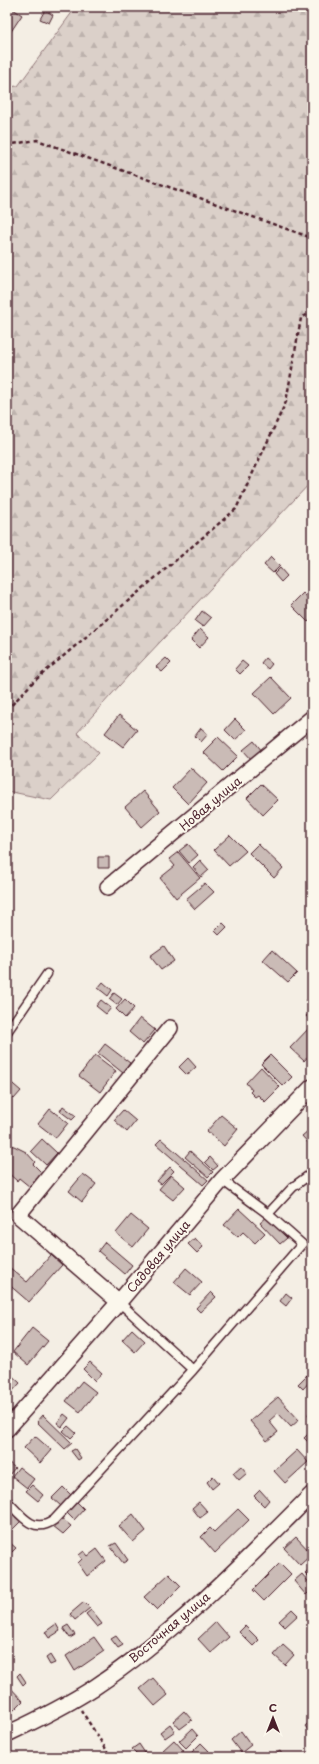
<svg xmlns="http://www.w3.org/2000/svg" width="319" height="1764" viewBox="0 0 319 1764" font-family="'Playpen Sans',sans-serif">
<defs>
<pattern id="forest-firs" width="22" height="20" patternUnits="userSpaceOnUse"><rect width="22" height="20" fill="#dbd0c9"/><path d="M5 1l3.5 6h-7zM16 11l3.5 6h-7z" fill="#bdb2ad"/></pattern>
</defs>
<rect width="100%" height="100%" fill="#f4eee4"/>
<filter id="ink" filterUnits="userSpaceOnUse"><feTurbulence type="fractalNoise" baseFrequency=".025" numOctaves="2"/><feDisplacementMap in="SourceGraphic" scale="8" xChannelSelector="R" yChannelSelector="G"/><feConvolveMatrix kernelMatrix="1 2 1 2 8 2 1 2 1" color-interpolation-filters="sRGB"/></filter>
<g filter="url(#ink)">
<path fill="url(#forest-firs)" stroke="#92787a" d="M 76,7 L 312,7 L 312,481 L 128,676 L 77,733 L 99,753 L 51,800 L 7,791 L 7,87 L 18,86 Z"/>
<path fill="#cabbb6" stroke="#4a1f2b" d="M 7,7 L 10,7 L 22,15 L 10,33 L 7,31 Z
M 45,10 L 53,15 L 49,23 L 40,19 Z
M 271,557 L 280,566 L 273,573 L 264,565 Z
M 280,568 L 287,576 L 281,582 L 274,574 Z
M 303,593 L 312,602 L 312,618 L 308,622 L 291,605 Z
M 202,611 L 211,618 L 203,627 L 195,621 Z
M 200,629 L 209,637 L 199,648 L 191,640 Z
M 166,658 L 171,663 L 162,672 L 156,667 Z
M 265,658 L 272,664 L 268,669 L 261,663 Z
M 242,661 L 248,666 L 240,674 L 235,669 Z
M 271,677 L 291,698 L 274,714 L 254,693 Z
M 119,715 L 137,730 L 123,747 L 105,733 Z
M 235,719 L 246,730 L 235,740 L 225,730 Z
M 201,728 L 208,734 L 201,742 L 195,736 Z
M 218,737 L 238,756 L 223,771 L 203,752 Z
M 254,741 L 262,751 L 252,760 L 243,750 Z
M 191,768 L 207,783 L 188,804 L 172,788 Z
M 261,784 L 278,800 L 263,815 L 247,798 Z
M 143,791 L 160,811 L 142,827 L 125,807 Z
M 230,835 L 246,851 L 229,866 L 214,850 Z
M 188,844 L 198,855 L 189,863 L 179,851 Z
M 258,844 L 283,868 L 274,878 L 249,853 Z
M 178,852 L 200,878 L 176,898 L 160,878 L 175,866 L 169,859 Z
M 98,857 L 109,857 L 109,868 L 98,868 Z
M 200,860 L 209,870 L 201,877 L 193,867 Z
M 205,883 L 214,892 L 195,909 L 186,899 Z
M 223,923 L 227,927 L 219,935 L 215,931 Z
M 164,946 L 174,961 L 161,970 L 150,956 Z
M 272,950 L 297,973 L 288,982 L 263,960 Z
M 103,982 L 112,990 L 108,996 L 98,988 Z
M 114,993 L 122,999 L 117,1005 L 109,999 Z
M 312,994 L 312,1007 L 306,1001 Z
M 125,999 L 134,1008 L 125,1018 L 116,1009 Z
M 101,1000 L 111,1008 L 106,1014 L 96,1006 Z
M 312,1011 L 312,1022 L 306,1016 Z
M 140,1018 L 155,1030 L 143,1044 L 129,1032 Z
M 310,1027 L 312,1029 L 312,1052 L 304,1061 L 290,1048 Z
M 105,1044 L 130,1063 L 123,1073 L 98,1053 Z
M 95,1055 L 116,1071 L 100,1092 L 79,1076 Z
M 270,1055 L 292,1077 L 283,1086 L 261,1064 Z
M 188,1058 L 196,1067 L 187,1075 L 179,1067 Z
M 261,1067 L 280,1087 L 265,1102 L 258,1095 L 255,1097 L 250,1092 L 252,1090 L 246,1083 Z
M 7,1079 L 21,1091 L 14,1099 L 11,1096 L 7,1100 Z
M 63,1106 L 76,1116 L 72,1120 L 60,1111 Z
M 50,1109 L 68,1123 L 56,1138 L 38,1124 Z
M 123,1110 L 136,1121 L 127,1132 L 114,1120 Z
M 221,1115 L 238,1129 L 224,1146 L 207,1131 Z
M 309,1130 L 312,1133 L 312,1147 L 302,1136 Z
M 42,1139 L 57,1153 L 46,1165 L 31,1151 Z
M 161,1139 L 208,1180 L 203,1185 L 156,1144 Z
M 7,1145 L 14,1146 L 26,1152 L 35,1162 L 33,1164 L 42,1173 L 30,1187 L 19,1178 L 17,1181 L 7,1172 Z
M 190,1151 L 213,1172 L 208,1177 L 185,1157 Z
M 210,1157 L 218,1166 L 213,1170 L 205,1162 Z
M 170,1167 L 174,1171 L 161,1184 L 157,1181 Z
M 83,1174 L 96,1184 L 82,1202 L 69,1191 Z
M 171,1175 L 185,1187 L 173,1200 L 159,1189 Z
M 239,1209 L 265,1233 L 255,1243 L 243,1232 L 238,1237 L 224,1225 Z
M 131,1215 L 148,1229 L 133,1247 L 116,1233 Z
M 267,1217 L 287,1238 L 280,1244 L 260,1223 Z
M 195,1238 L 203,1247 L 197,1253 L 188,1244 Z
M 105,1242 L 132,1265 L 125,1274 L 98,1251 Z
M 51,1255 L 62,1265 L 29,1302 L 7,1283 L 7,1269 L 9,1267 L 27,1282 Z
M 186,1268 L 202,1282 L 190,1295 L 174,1282 Z
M 211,1292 L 216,1297 L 200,1312 L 196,1308 Z
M 286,1293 L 292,1298 L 286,1306 L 280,1301 Z
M 32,1328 L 48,1341 L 28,1365 L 13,1352 Z
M 132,1329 L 145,1341 L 135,1352 L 122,1340 Z
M 90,1362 L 102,1373 L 95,1381 L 83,1369 Z
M 7,1371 L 20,1383 L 10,1394 L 7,1391 Z
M 307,1375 L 312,1379 L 303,1389 L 298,1384 Z
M 82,1381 L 96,1392 L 80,1412 L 66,1401 Z
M 278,1397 L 299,1420 L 291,1427 L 278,1413 L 269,1421 L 278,1432 L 267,1441 L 250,1421 Z
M 312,1411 L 312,1421 L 308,1414 Z
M 64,1414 L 69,1418 L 62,1427 L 57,1423 Z
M 43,1415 L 72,1443 L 65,1449 L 37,1422 Z
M 68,1426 L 76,1433 L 71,1438 L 63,1431 Z
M 311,1431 L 312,1432 L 312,1446 L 304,1438 Z
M 35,1436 L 51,1450 L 40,1463 L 24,1448 Z
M 75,1449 L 81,1458 L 78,1460 L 71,1451 Z
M 297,1450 L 308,1462 L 285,1483 L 274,1471 Z
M 7,1461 L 15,1468 L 9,1475 L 7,1473 Z
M 241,1466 L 247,1473 L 239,1480 L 233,1473 Z
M 19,1467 L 34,1479 L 27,1488 L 12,1476 Z
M 213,1476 L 219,1483 L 212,1489 L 207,1482 Z
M 32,1485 L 43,1495 L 38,1501 L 26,1491 Z
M 63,1487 L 71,1495 L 61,1506 L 52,1498 Z
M 260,1490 L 269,1500 L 264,1506 L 254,1496 Z
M 76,1501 L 84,1509 L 74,1520 L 66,1512 Z
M 199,1502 L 208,1512 L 200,1518 L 192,1508 Z
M 7,1506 L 22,1520 L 10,1532 L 7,1529 Z
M 238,1509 L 249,1520 L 215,1553 L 201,1537 L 210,1528 L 214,1532 Z
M 133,1514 L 146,1531 L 133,1542 L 119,1526 Z
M 61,1518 L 71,1526 L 63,1534 L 53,1526 Z
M 296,1537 L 312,1554 L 300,1565 L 284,1548 Z
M 8,1541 L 16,1548 L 12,1552 L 7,1547 Z
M 116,1543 L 128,1560 L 123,1563 L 110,1546 Z
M 97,1549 L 106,1561 L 87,1576 L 78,1563 L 82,1559 L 79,1555 L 84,1551 L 88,1556 Z
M 280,1563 L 291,1574 L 264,1601 L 253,1590 Z
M 310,1568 L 312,1570 L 312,1580 L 305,1573 Z
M 169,1574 L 181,1586 L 157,1610 L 144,1597 Z
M 302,1574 L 312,1586 L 312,1589 L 306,1595 L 294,1581 Z
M 84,1602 L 90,1608 L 75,1620 L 70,1614 Z
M 292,1609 L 298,1615 L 285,1627 L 279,1621 Z
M 91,1610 L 102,1624 L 97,1627 L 86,1614 Z
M 216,1622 L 229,1637 L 211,1653 L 198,1639 Z
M 56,1624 L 60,1631 L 49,1638 L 45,1632 Z
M 68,1625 L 75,1635 L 70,1638 L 63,1628 Z
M 245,1626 L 259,1640 L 253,1646 L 239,1632 Z
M 116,1636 L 123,1645 L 118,1648 L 111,1639 Z
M 94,1637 L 104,1651 L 75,1671 L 66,1656 Z
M 283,1645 L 294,1655 L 285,1665 L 274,1655 Z
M 50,1655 L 55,1663 L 50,1665 L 46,1658 Z
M 20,1673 L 26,1682 L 23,1685 L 17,1676 Z
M 153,1678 L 168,1695 L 155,1706 L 140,1689 Z
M 7,1684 L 23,1701 L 10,1714 L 7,1711 Z
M 184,1711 L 192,1720 L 180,1729 L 173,1721 Z
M 312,1720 L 312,1735 L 305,1726 Z
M 170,1724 L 175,1731 L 165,1738 L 160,1732 Z
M 192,1729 L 198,1736 L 186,1748 L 179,1741 Z
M 241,1731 L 251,1745 L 241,1753 L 231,1740 Z
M 174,1740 L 184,1751 L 177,1757 L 169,1757 L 163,1750 Z
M 201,1743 L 209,1751 L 202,1757 L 194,1757 L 191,1753 Z
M 139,1744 L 145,1753 L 140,1757 L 132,1749 Z
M 280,1751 L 284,1757 L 271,1757 Z"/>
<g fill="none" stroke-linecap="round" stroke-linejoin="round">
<g stroke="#4a1f2b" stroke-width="11">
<path id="service" d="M 7,1032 L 47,974
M 268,1214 L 293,1187 L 312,1173
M 119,1302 L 193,1370
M 7,1501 C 21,1515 33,1535 54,1520 L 193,1370 L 302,1244 L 268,1214 L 222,1180"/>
</g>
<g stroke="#4a1f2b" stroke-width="18">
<path id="minor" d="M 108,887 L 312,718
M 119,1302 L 18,1215 L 170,1028
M 7,1429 L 119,1302 L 222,1180 L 312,1087
M 7,1734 C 37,1720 67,1705 95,1687 C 176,1633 244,1562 312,1494"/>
</g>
<path stroke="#4a1f2b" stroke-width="2.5" stroke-dasharray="4 3" stroke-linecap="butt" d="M 7,145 L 37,140 L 312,238
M 7,710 L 33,682 L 236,509 L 286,402 L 301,318 L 312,312
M 81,1710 L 111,1757"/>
<use href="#service" stroke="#fbf7ec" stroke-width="8"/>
<use href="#minor" stroke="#fbf7ec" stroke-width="15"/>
</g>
</g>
<g text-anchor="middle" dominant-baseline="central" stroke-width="4" stroke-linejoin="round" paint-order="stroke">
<g font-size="12" fill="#4a1f2b" stroke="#fbf7ec">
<text transform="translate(210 803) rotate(-40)">Новая улица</text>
<text transform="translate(158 1256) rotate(-50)">Садовая улица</text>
<text transform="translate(169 1627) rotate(-40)">Восточная улица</text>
</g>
</g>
<rect width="319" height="1764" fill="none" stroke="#fbf7ec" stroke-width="24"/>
<rect x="12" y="12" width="295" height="1740" fill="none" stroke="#4a1f2b" stroke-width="1.5" filter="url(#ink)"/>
<g transform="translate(273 1718)" stroke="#fbf7ec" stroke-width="3" paint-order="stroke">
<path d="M0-3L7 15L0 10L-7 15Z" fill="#4a1f2b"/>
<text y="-6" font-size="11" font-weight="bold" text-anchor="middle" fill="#4a1f2b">С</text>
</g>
</svg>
